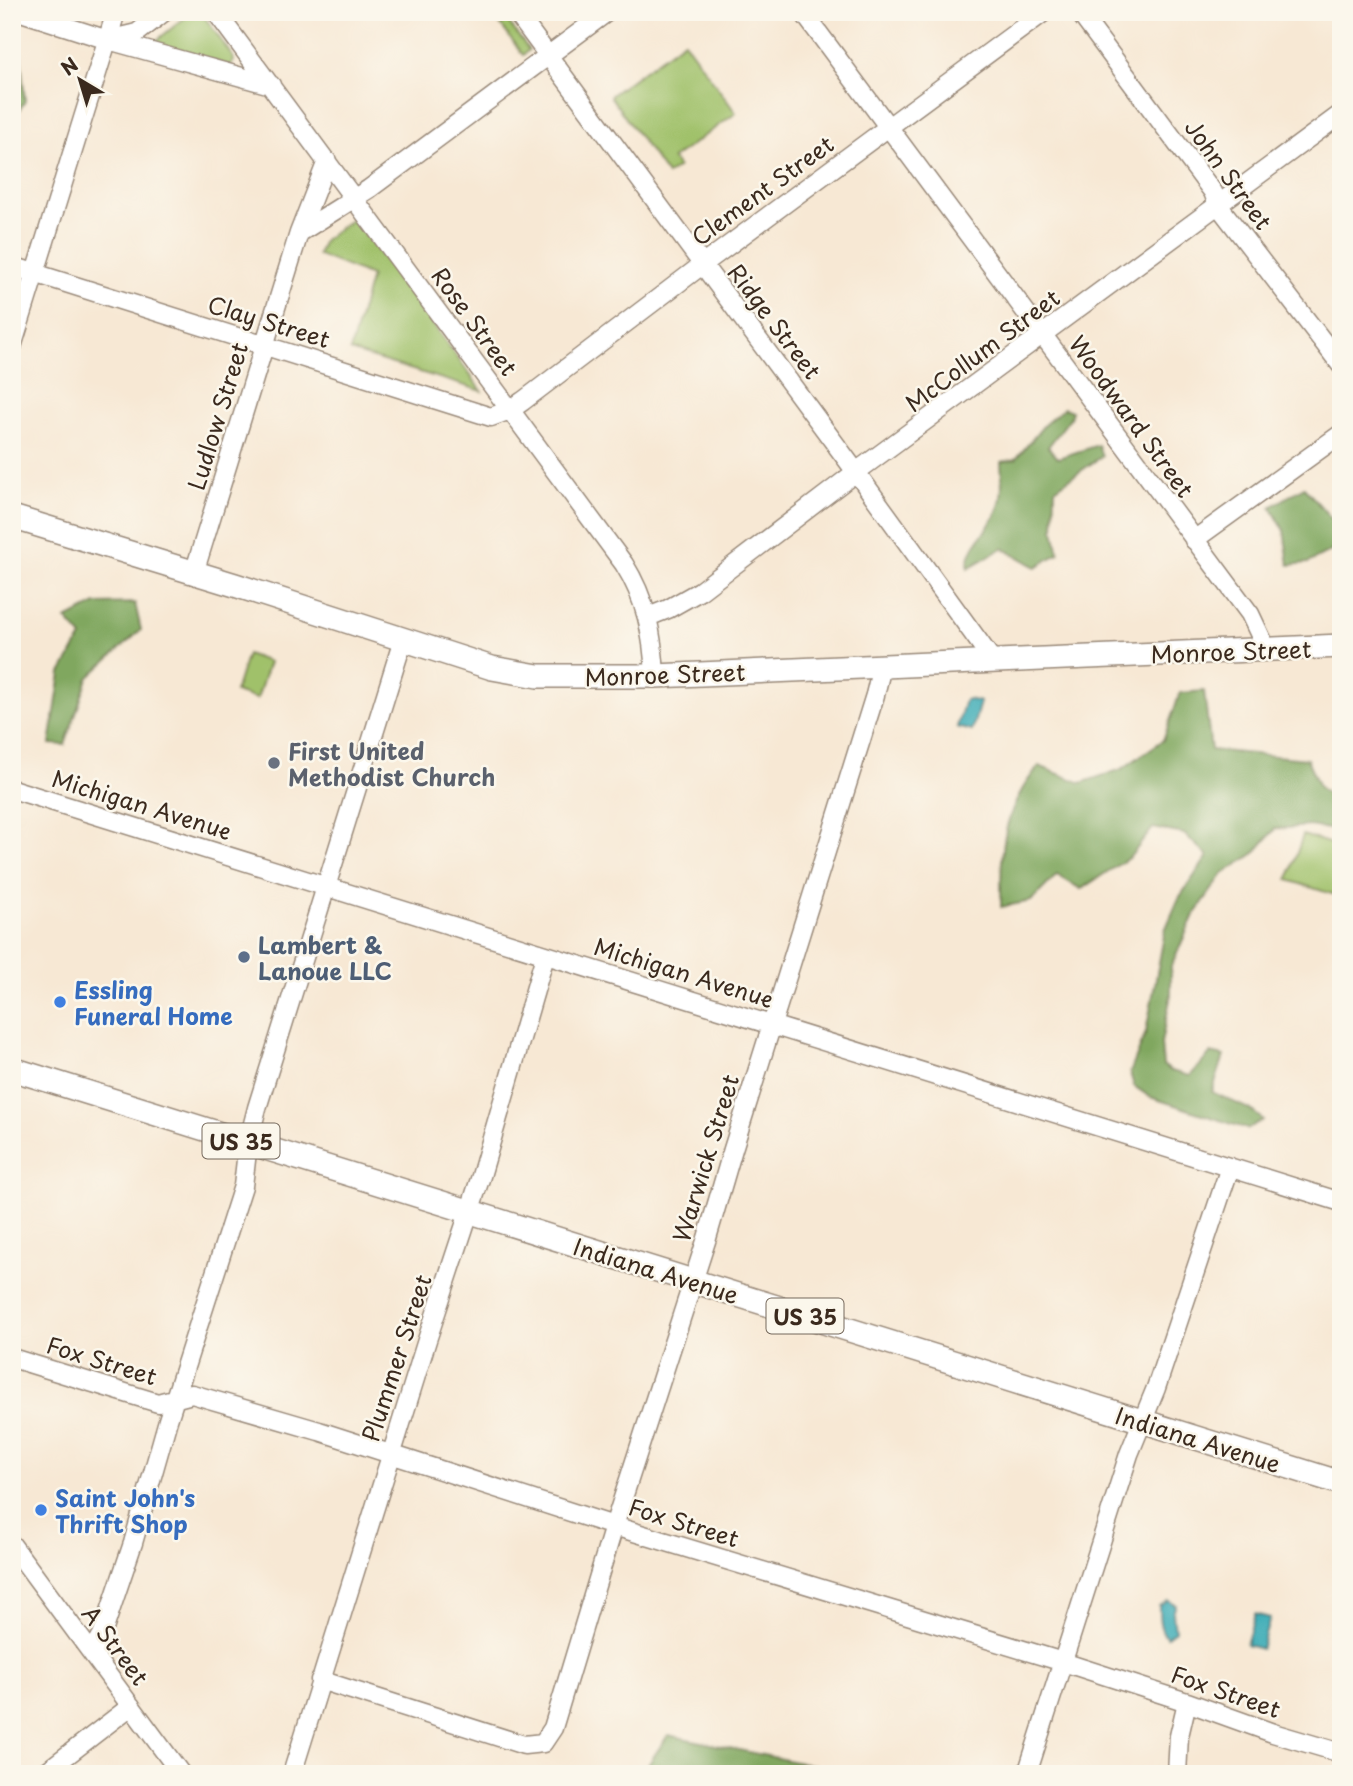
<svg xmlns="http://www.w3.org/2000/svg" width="1353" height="1786" viewBox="0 0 1353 1786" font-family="'Playpen Sans',sans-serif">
<rect width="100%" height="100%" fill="#fbf7ec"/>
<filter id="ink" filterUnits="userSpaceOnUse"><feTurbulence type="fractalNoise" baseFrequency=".0143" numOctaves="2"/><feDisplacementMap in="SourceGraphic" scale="14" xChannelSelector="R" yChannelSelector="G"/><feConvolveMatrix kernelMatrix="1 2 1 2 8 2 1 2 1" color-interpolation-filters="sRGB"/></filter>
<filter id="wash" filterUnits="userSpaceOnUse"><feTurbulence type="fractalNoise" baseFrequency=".00686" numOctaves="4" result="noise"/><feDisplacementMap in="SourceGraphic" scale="28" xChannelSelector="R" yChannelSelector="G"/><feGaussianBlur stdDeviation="1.57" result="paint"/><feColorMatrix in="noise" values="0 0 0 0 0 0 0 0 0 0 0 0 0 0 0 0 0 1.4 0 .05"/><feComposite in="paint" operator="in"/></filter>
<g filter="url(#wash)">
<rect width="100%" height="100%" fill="#f7e8d4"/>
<path fill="#a0c16a" stroke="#6e7644" stroke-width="2" d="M 192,12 L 201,12 L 233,57 L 234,61 L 230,66 L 152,44 Z
M 491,12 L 501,12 L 529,50 L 523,55 Z
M 684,41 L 736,113 L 672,159 L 678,167 L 667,175 L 610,96 Z
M 354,218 L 482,391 L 350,351 L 371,276 L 318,255 L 324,240 Z
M 247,654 L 269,662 L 257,699 L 235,692 Z
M 1303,835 L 1341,847 L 1341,897 L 1288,880 Z"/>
<path fill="#80a75e" stroke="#5e683e" stroke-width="2" d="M 20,50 L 25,101 L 12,121 L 12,60 Z
M 1064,408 L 1072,411 L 1070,418 L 1048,447 L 1058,458 L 1098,445 L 1102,456 L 1055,489 L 1054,530 L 1059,553 L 1036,567 L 1003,548 L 968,568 C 968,546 985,535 995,516 C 1004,500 1002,480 1001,462 L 1016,459 L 1044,425 Z
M 1304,487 L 1341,530 L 1341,546 L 1308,563 L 1289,565 L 1284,530 L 1271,507 Z
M 135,603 L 141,630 L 88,678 L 65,745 L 50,744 L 61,673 L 82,637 L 66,619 L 96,604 Z
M 1204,691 L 1211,750 L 1307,759 L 1319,787 L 1341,805 L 1341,831 L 1309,826 L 1275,829 L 1255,853 L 1223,874 L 1194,915 L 1171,966 L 1171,995 L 1161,1043 L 1163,1065 L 1171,1071 L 1190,1076 L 1211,1053 L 1224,1056 L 1212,1092 L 1251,1110 L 1263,1120 L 1247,1129 L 1150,1097 L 1134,1086 L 1130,1073 L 1146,1032 L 1165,930 L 1179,898 L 1208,856 L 1184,834 L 1153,828 L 1130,857 L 1081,889 L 1057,875 L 1031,901 L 1001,907 C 1001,850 1001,811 1039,766 L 1081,783 L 1122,769 L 1163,740 L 1180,693 Z
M 668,1735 L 853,1774 L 642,1774 Z"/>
<path fill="#3aabb6" stroke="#3a6a6a" stroke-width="2" d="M 968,699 L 980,702 L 972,731 L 957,727 L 965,700 Z
M 1168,1601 L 1176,1605 L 1173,1613 L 1175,1631 L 1167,1637 C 1159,1631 1159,1616 1159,1606 Z
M 1255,1614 L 1270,1618 L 1261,1649 L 1246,1645 Z"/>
</g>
<g filter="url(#ink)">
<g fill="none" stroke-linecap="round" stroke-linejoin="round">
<g stroke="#998979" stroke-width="21">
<path id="minor" d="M 21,12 L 108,40 L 271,85
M 216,12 L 624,564 C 646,599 653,635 655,676
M 516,12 L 856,472 L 993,661
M 803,12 L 1250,614 L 1267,650
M 1079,12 L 1213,192 L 1218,205 L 1341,365
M 112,39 L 137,33 L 164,12
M 299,233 L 369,189 L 607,12
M 12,266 L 491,417 L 510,410 L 523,401 L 702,265 L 1044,12
M 12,347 L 116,12
M 1194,540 L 1341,434
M 194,573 L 299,233 L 327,161
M 648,617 L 668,609 L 700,591 L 856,472 L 1341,114
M 12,789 L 1341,1202
M 12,1358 L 158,1403 L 192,1394 L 319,1431 L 614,1526 L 1063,1662 L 1187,1702 L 1273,1733 L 1341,1753
M 12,1545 L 181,1774
M 92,1653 L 102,1635 L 133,1543 L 168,1420 L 243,1186 L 248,1143 L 257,1108 L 403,640
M 320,1680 L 524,1745 L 543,1743 L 553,1728 L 614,1526 L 707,1238 L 733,1149 L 875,695 L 882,666
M 43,1774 L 131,1706
M 292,1774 L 427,1340 L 481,1176 L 545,956
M 1027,1774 L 1129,1454 L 1156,1388 L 1230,1167
M 1177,1774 L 1179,1736 L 1187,1702"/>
</g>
<g stroke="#998979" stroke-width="26">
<path id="major" d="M 12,517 L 235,585 L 492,668 L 538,676 L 655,676 L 1341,646
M 12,1069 L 1341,1483"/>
</g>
<use href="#minor" stroke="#fff" stroke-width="18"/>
<use href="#major" stroke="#fff" stroke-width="23"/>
</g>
</g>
<circle fill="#6b7280" stroke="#fbf7ec" stroke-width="2.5" cx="274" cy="763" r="7"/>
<circle fill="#5c6f8a" stroke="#fbf7ec" stroke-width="2.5" cx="244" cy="957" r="7"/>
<g fill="#3f7fe0" stroke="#fbf7ec" stroke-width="2.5">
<circle cx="60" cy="1002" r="7"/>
<circle cx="41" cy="1510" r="7"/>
</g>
<g text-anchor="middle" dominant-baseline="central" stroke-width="5" stroke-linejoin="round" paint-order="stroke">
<g fill="#fbf7ec" stroke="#75685c" stroke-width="2">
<rect x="202.5" y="1123.5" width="77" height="35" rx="5"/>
<rect x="766.5" y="1298.5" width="77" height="35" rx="5"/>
</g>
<g font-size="21" font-weight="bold" fill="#3b2a1e">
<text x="241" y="1141">US 35</text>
<text x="805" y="1316">US 35</text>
</g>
<g font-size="23" fill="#3b2a1e" stroke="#fbf7ec">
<text transform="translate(1229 174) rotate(54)">John Street</text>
<text transform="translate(762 190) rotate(-36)">Clement Street</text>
<text transform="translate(269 321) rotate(17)">Clay Street</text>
<text transform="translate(475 321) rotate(54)">Rose Street</text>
<text transform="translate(775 321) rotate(53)">Ridge Street</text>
<text transform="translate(982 350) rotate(-37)">McCollum Street</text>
<text transform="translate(217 416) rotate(-73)">Ludlow Street</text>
<text transform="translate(1132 416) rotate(54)">Woodward Street</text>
<text transform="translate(1231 651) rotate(-2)">Monroe Street</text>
<text transform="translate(665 674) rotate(-2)">Monroe Street</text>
<text transform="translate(142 804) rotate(17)">Michigan Avenue</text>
<text transform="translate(684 972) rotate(17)">Michigan Avenue</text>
<text transform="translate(705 1158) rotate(-73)">Warwick Street</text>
<text transform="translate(656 1270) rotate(17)">Indiana Avenue</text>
<text transform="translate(396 1358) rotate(-72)">Plummer Street</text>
<text transform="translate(102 1360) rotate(17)">Fox Street</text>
<text transform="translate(1198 1439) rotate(17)">Indiana Avenue</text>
<text transform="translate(684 1522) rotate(17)">Fox Street</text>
<text transform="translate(116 1645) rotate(53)">A Street</text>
<text transform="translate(1226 1691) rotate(19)">Fox Street</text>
</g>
<g font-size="23" font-weight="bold" fill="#5b616d" stroke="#fbf7ec" text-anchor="start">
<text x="288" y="750">First United<tspan x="288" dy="26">Methodist Church</tspan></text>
</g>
<g font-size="23" font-weight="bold" fill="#4e5e75" stroke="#fbf7ec" text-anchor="start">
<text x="258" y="944">Lambert &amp;<tspan x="258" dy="26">Lanoue LLC</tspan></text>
</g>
<g font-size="23" font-weight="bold" fill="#366cbe" stroke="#fbf7ec" text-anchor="start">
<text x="74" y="989">Essling<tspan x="74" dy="26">Funeral Home</tspan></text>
<text x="55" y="1497">Saint John's<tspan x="55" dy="26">Thrift Shop</tspan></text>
</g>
</g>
<rect width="1353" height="1786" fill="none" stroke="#fbf7ec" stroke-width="42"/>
<g transform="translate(80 80) rotate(322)" stroke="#fbf7ec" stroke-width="5" paint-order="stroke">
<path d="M0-5L12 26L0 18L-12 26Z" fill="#3b2a1e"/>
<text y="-10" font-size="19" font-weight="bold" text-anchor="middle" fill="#3b2a1e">N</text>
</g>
</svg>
